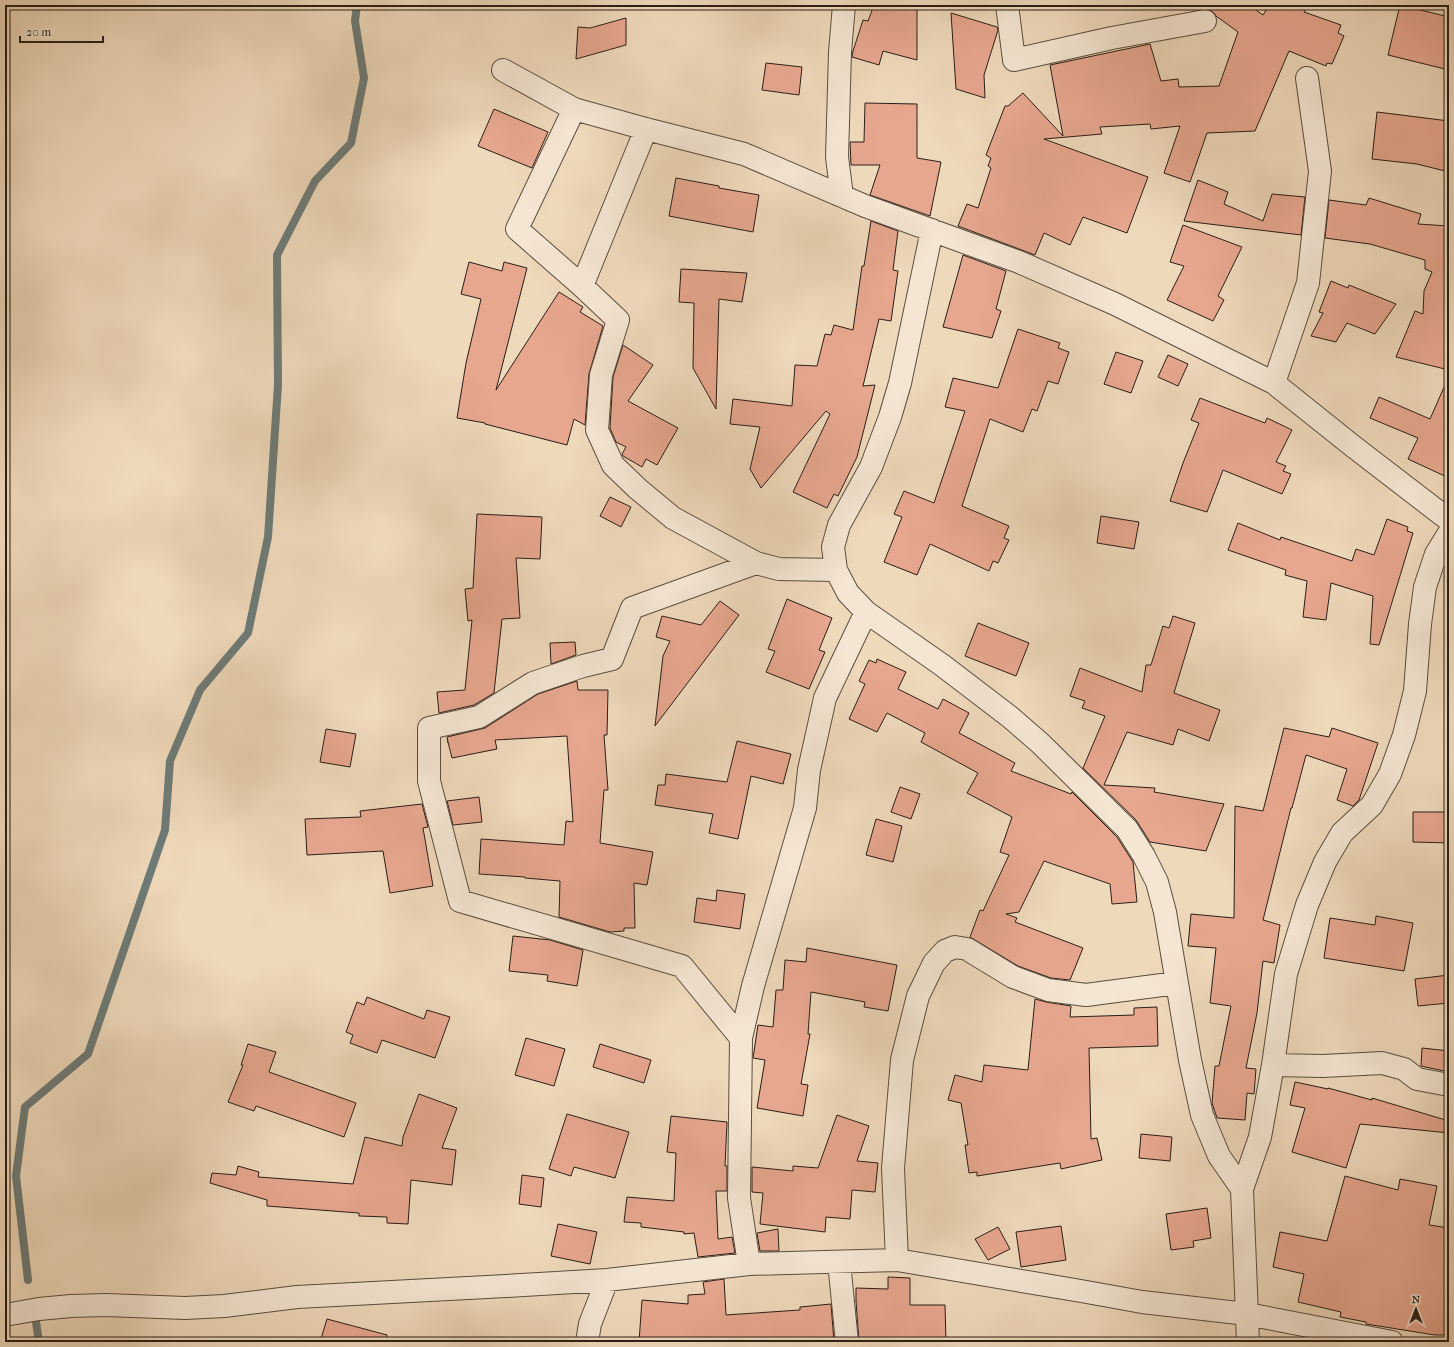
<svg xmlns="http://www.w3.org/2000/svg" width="1454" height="1347" viewBox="0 0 1454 1347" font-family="'IM FELL French Canon',serif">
<rect width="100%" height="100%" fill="#efd9bb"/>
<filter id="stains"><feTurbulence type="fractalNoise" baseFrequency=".005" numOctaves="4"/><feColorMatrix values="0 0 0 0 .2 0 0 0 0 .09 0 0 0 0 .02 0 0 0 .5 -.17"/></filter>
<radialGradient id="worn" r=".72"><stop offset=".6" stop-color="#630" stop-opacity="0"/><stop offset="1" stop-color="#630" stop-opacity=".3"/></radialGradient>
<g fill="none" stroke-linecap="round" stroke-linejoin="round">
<path stroke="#6e7b77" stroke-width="8" d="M 28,1280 L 16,1176 L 25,1107 L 88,1054 L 165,830 L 170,761 L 200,690 L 248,633 L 268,537 L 278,385 L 277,255 L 315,181 L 351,143 L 364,78 L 355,21 L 357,5
M 36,1322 L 39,1342"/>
</g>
<path fill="#e7a78f" stroke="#2a1e16" d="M 874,5 L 917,5 L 917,60 L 883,51 L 879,65 L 852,57 L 853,51 L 863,20 L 868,21 Z
M 1201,5 L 1249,5 L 1263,15 L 1269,5 L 1308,5 L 1304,12 L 1341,25 L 1338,33 L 1344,36 L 1332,64 L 1327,63 L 1326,66 L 1289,51 L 1255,131 L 1207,133 L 1190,182 L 1164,173 L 1180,126 L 1151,129 L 1150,124 L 1100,127 L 1102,134 L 1044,139 L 1148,177 L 1127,233 L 1083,217 L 1070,245 L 1044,233 L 1035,255 L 958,226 L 967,204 L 978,208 L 991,168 L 988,166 L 991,158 L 986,155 L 1005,106 L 1008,106 L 1023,93 L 1063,136 L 1050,65 L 1150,44 L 1161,81 L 1178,79 L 1179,87 L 1219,86 L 1238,32 L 1216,16 L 1214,13 Z
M 1400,5 L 1449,17 L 1449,70 L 1388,55 Z
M 951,13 L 997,27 L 998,30 L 984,75 L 985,98 L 956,89 Z
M 626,18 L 626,45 L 576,59 L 578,27 L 590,28 Z
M 766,63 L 802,67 L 799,95 L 762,90 Z
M 865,103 L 917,104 L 917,158 L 941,162 L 930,216 L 870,195 L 880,165 L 851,165 L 850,142 L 864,142 Z
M 494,109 L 548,132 L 532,168 L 478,146 Z
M 1377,112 L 1449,121 L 1449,172 L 1417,164 L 1372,159 Z
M 676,178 L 719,186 L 719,188 L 759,195 L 753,232 L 669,216 Z
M 1198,180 L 1228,192 L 1224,204 L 1263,221 L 1272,194 L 1305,197 L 1301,235 L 1184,221 Z
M 1369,198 L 1421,214 L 1418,224 L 1449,226 L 1449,370 L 1396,357 L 1415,311 L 1423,314 L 1424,291 L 1432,272 L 1425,269 L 1425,260 L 1370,244 L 1325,238 L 1329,200 L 1366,205 Z
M 871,221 L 898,231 L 893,270 L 898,271 L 891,321 L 879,319 L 863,386 L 875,385 L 857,457 L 838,496 L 834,494 L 827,508 L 793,492 L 830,414 L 826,411 L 761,488 L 750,469 L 760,427 L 730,424 L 733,399 L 792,406 L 795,365 L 817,366 L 825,334 L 831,335 L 834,325 L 853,330 L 862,266 L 864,266 Z
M 1183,225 L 1242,247 L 1218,296 L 1224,300 L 1213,321 L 1167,300 L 1184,266 L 1170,262 Z
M 963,255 L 1006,271 L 996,309 L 1001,311 L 992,338 L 943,327 Z
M 469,262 L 502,271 L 504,262 L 527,268 L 496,390 L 559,292 L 583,307 L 580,312 L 603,326 L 589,374 L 585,425 L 574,419 L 567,445 L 485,424 L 485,423 L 457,418 L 466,363 L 481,299 L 461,294 Z
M 681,269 L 747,273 L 742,302 L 719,299 L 716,409 L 693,368 L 694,303 L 679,302 Z
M 1331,281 L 1348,288 L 1349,285 L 1396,304 L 1375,334 L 1347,323 L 1336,342 L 1311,336 L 1323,313 L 1319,312 Z
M 1018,329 L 1060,343 L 1058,348 L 1069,352 L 1058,384 L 1048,381 L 1037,411 L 1032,409 L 1023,432 L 990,419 L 962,506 L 1009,526 L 1004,538 L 1009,540 L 998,563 L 993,561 L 989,571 L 930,544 L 917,575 L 884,562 L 902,517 L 894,514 L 904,491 L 934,503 L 965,411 L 945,407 L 953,378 L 998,388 Z
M 623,345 L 653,365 L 628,401 L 678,428 L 657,465 L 646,459 L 642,467 L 623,456 L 622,454 L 626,447 L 616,442 L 610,428 L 613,377 Z
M 1116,352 L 1143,361 L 1131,393 L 1104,384 Z
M 1168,355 L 1188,364 L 1178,386 L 1158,377 Z
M 1449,376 L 1449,478 L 1408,459 L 1418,438 L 1370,418 L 1379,397 L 1430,419 Z
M 1200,398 L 1265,423 L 1267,418 L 1292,430 L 1276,462 L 1286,466 L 1283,471 L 1291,474 L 1282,494 L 1223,470 L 1207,512 L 1170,501 L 1183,463 L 1199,423 L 1191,420 Z
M 610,497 L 631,507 L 621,527 L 600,516 Z
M 477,514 L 542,517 L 540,559 L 516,558 L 520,618 L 502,619 L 494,693 L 474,705 L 439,713 L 437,692 L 465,690 L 472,620 L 468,621 L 465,589 L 473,588 Z
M 1101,516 L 1139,522 L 1134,549 L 1097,543 Z
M 1387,519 L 1408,527 L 1407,531 L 1413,533 L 1379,645 L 1370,644 L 1373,596 L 1331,583 L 1326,620 L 1303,617 L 1307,581 L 1285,575 L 1286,570 L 1228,550 L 1238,523 L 1280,540 L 1281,537 L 1352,561 L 1356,549 L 1374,555 Z
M 787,599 L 832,618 L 819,650 L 825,652 L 809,689 L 766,672 L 775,651 L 768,649 Z
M 720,601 L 739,615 L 655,726 L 663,656 L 670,641 L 656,637 L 662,616 L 701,625 Z
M 1173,616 L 1195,623 L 1174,693 L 1220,710 L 1209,741 L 1178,729 L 1173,745 L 1127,732 L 1104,785 L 1155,788 L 1154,792 L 1224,804 L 1206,851 L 1150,842 L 1136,820 L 1083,768 L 1105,716 L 1082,708 L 1085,701 L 1070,696 L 1080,668 L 1142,692 L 1146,665 L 1151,665 L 1163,626 L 1169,628 Z
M 978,623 L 1029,643 L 1016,676 L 965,656 Z
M 575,642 L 576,655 L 551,664 L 550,643 Z
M 877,659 L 906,672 L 898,689 L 938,709 L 943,699 L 969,713 L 959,733 L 1015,763 L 1011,771 L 1071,794 L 1072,792 L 1117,837 L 1133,862 L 1137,902 L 1112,904 L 1110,884 L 1044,861 L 1019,912 L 1006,914 L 1017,918 L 1015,922 L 1083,948 L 1070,980 L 1051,978 L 1018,966 L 970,937 L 980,910 L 983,911 L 1009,855 L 1000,852 L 1012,817 L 967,793 L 978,773 L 921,742 L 925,733 L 887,713 L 877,732 L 849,719 L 865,684 L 859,681 L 869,660 L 876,663 Z
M 577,681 L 578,690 L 608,690 L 607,735 L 604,735 L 608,790 L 604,790 L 600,843 L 653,852 L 647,885 L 634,883 L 635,928 L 624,928 L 624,931 L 610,932 L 559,917 L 560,881 L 525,878 L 525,877 L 479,874 L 481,839 L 564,845 L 566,821 L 573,822 L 567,736 L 495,740 L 497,749 L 452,758 L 448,742 L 447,742 L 448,742 L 447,737 L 485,728 L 538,694 Z
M 1284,728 L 1329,737 L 1332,728 L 1378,743 L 1359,800 L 1353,806 L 1337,800 L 1347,769 L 1306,755 L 1292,808 L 1291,808 L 1263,920 L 1280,925 L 1274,963 L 1263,961 L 1257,1013 L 1246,1068 L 1256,1069 L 1254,1094 L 1247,1093 L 1245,1120 L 1217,1118 L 1212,1103 L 1215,1066 L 1219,1066 L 1231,1006 L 1210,1003 L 1216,948 L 1188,946 L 1191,914 L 1234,918 L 1235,806 L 1263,811 Z
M 326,729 L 356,734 L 350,767 L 320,762 Z
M 737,741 L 791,754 L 783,784 L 751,776 L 738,839 L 709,833 L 713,814 L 655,805 L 658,785 L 665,785 L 666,774 L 727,782 Z
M 900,787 L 920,794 L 911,819 L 891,812 Z
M 479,797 L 482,822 L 453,825 L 447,801 Z
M 422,804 L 428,827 L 423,828 L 433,886 L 390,893 L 383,851 L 307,855 L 305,819 L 361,817 L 360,811 Z
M 1413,812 L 1449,812 L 1449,843 L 1413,842 Z
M 876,819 L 902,826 L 893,862 L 866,855 Z
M 717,890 L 745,894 L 740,929 L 694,922 L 697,898 L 716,901 Z
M 1376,916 L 1413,923 L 1404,971 L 1324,958 L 1330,918 L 1375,925 Z
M 513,936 L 550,940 L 583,950 L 577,986 L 547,981 L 548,975 L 509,971 Z
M 807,948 L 897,965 L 888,1011 L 864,1007 L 865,1002 L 811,992 L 808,1034 L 810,1034 L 801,1084 L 808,1085 L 803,1116 L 757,1108 L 765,1060 L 753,1058 L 758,1025 L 773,1027 L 776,990 L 783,990 L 785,960 L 806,962 Z
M 1449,975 L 1449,1003 L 1418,1006 L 1415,979 Z
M 367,997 L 424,1019 L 427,1010 L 450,1017 L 435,1058 L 382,1040 L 377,1053 L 350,1043 L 353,1035 L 346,1032 L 357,1002 L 364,1005 Z
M 1035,999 L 1046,1002 L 1071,1006 L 1070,1017 L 1134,1015 L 1134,1008 L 1157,1007 L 1158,1046 L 1089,1048 L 1091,1139 L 1097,1138 L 1102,1160 L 1061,1169 L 1060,1163 L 977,1176 L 977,1172 L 969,1173 L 965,1145 L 968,1145 L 961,1103 L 948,1100 L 955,1075 L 982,1082 L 984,1065 L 1028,1070 Z
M 526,1038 L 565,1049 L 554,1086 L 515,1075 Z
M 248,1044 L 276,1052 L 269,1072 L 356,1103 L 344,1137 L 256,1106 L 254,1111 L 228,1102 L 243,1065 L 241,1065 Z
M 600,1044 L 651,1060 L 644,1083 L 593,1067 Z
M 1422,1048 L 1449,1051 L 1449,1072 L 1421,1066 Z
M 1295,1082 L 1328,1089 L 1328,1088 L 1372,1100 L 1372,1098 L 1449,1121 L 1449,1133 L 1360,1124 L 1346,1168 L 1292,1152 L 1305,1108 L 1290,1105 Z
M 419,1094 L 457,1108 L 442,1148 L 456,1150 L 452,1185 L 411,1180 L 408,1224 L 387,1223 L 387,1217 L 359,1216 L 359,1213 L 267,1206 L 267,1200 L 210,1183 L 212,1173 L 236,1175 L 238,1166 L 259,1172 L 258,1177 L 353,1184 L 365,1137 L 402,1146 L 403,1137 Z
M 567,1114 L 629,1132 L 615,1178 L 574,1167 L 571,1176 L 549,1169 Z
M 837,1115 L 869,1126 L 857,1161 L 878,1163 L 875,1192 L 852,1190 L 850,1219 L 826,1217 L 825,1232 L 760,1224 L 763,1193 L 752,1192 L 752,1167 L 793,1171 L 793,1166 L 818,1168 Z
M 671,1116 L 727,1122 L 725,1166 L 727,1166 L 727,1191 L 716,1191 L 718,1239 L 732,1237 L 735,1253 L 698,1257 L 694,1233 L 684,1234 L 684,1232 L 641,1227 L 641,1223 L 624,1222 L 627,1197 L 674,1201 L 676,1153 L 667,1152 Z
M 1141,1134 L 1172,1137 L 1170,1161 L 1139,1158 Z
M 522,1175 L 544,1178 L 541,1207 L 519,1204 Z
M 1345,1176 L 1398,1190 L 1400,1179 L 1437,1186 L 1429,1225 L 1449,1228 L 1449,1335 L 1435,1335 L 1366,1324 L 1366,1322 L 1340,1317 L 1341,1312 L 1298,1302 L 1304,1274 L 1273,1267 L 1280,1232 L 1327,1241 Z
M 1207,1208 L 1211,1238 L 1193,1241 L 1194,1247 L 1171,1250 L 1166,1214 Z
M 558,1224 L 597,1232 L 590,1264 L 551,1256 Z
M 1061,1226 L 1066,1260 L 1021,1267 L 1016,1232 Z
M 998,1227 L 1010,1249 L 988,1260 L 975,1239 Z
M 778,1229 L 779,1251 L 760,1251 L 757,1233 Z
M 888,1277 L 910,1278 L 910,1305 L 945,1305 L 946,1342 L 859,1342 L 856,1301 L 856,1288 L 888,1289 Z
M 724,1279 L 726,1315 L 800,1310 L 800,1307 L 831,1304 L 834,1342 L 639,1342 L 642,1300 L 688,1304 L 688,1295 L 705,1294 L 703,1282 Z
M 327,1319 L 387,1335 L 387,1342 L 320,1342 Z"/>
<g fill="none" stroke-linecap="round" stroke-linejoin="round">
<g stroke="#5b4d3f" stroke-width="24">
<path id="minor" d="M 1007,5 L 1014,60 L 1112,38 L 1205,21
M 503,70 L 574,109 L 646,129 L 744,154 L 865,206 L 1019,262 L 1115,304 L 1274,383 L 1354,447 L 1449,520
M 574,109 L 517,229 L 582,286 L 618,320 L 601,375 L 597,430 L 613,465 L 638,489 L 673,518 L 756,563
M 842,196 L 837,157 L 840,52 L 844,5
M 932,230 L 900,383 L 890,417 L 871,467 L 839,525 L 833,547 L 836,570 L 848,593 L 866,612 L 942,665 L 1010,717 L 1040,743 L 1127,829 L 1144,856 L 1157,882 L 1165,912 L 1190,1060 L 1202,1115 L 1219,1156 L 1242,1189
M 582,286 L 646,129
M 1274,383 L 1308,283 L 1320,171 L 1307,78
M 741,1038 L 682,966 L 460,901 L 429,781 L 429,728 L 479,717 L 533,683 L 583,666 L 612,659 L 632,608 L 756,563 L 779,569 L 836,570
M 1273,1065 L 1323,1066 L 1382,1063 L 1404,1069 L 1417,1079 L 1449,1085
M 897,1260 L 893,1168 L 902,1060 L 918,996 L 934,963 L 945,951 L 955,947 L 967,949 L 1013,977 L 1048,990 L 1086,995 L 1177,983
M 839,1262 L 847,1342
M 749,1264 L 739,1198 L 741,1038 L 753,986 L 805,808 L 809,770 L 825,698 L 866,612
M 5,1315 L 39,1309 L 71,1306 L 106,1305 L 185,1308 L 224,1306 L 297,1297 L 506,1286 L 607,1280 L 749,1264 L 897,1260 L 1081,1291 L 1142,1302 L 1247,1314 L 1392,1342
M 587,1342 L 590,1324 L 607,1280
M 1248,1342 L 1242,1189 L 1260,1137 L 1273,1065 L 1286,974 L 1307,905 L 1325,862 L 1342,833 L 1372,805 L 1390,774 L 1404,735 L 1415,691 L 1420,624 L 1425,587 L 1436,554 L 1449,533"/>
</g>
<use href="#minor" stroke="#f5e6d3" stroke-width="22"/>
</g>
<rect width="1454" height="1347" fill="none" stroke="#efd9bb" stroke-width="20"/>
<rect x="6" y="6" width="1442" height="1335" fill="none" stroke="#2a1e16" stroke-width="2"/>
<rect x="10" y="10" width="1434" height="1327" fill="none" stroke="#2a1e16"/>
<g transform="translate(1416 1309)" stroke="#f5e6d3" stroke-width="3" paint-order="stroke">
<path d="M0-3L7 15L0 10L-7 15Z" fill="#2a1e16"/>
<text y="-6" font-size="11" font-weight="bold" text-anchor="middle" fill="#2a1e16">N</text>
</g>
<path d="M20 36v6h83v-6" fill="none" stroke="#2a1e16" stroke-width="2"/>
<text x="26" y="36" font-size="12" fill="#2a1e16" stroke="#f5e6d3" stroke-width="3" paint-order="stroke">20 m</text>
<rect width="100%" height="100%" filter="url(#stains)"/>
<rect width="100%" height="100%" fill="url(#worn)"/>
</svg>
